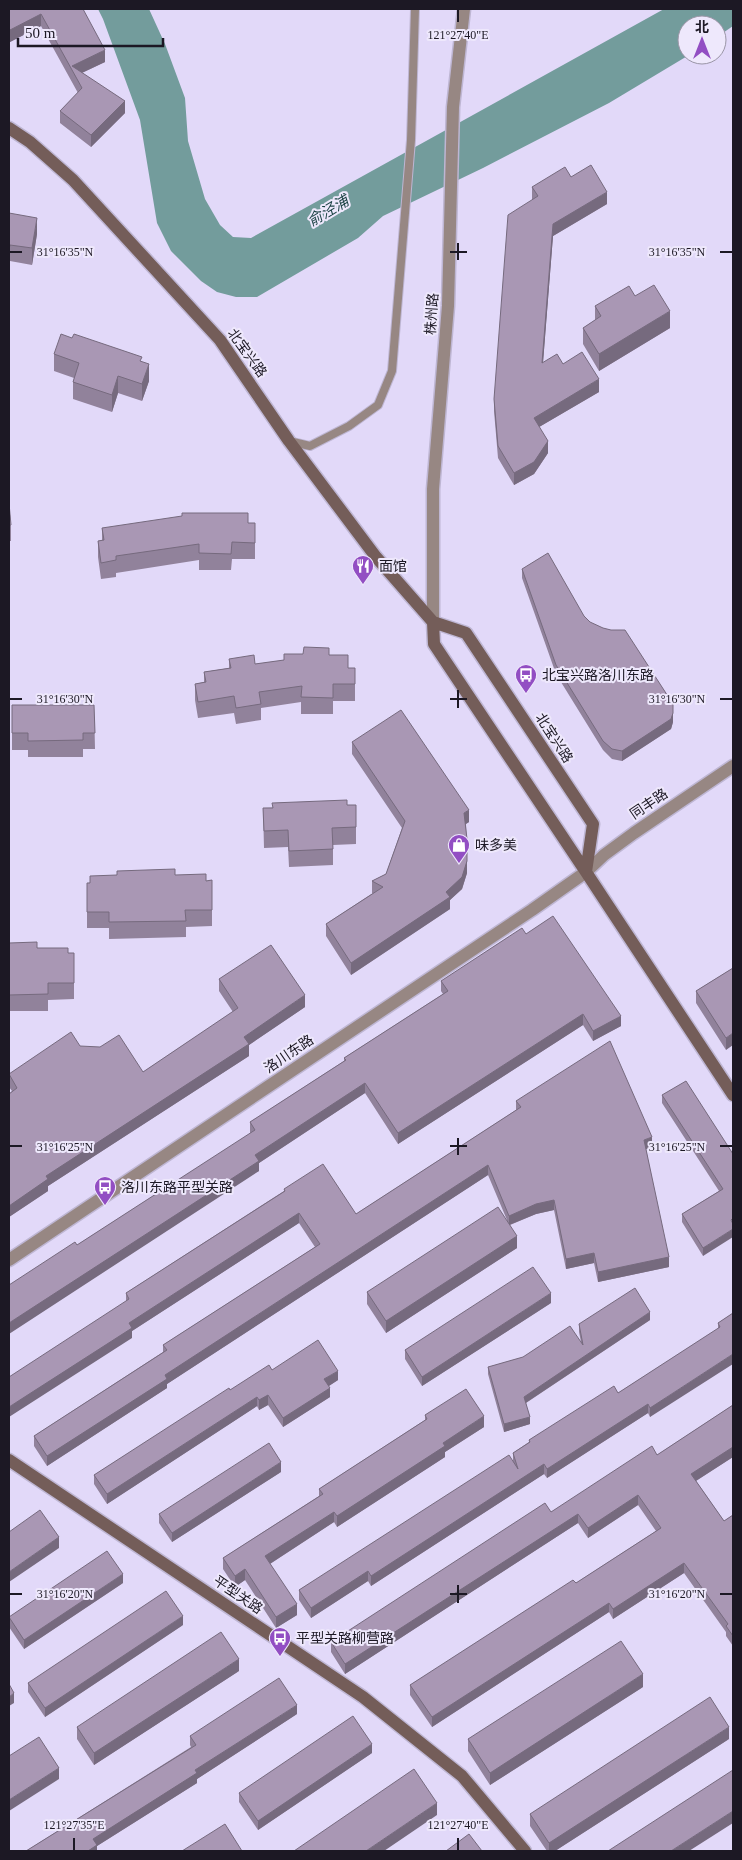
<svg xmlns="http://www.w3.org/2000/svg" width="742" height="1860" viewBox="0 0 742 1860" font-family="'Times New Roman','Noto Sans SC',serif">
<rect width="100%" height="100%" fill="#e2d9f9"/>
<path fill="#739c9c" d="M 98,9 L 149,9 L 165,44 L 185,98 L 188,141 L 205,199 L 220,225 L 233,237 L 251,238 L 664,9 L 733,9 L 733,26 L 717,37 L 717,25 L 687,25 L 687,55 L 689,55 L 609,103 L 483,168 L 383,216 L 358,238 L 257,297 L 236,297 L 217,292 L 201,281 L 171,251 L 157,223 L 140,120 L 103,19 Z"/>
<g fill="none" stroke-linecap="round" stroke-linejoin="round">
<g stroke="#beb6d3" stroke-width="10">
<path id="lane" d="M 289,441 L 310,446 L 349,426 L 378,405 L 392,371 L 411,140 L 415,9"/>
</g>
<g stroke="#beb6d3" stroke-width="15">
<path id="street" d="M 433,622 L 433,489 L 448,306 L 453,107 L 464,9
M 9,1260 L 532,910 L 586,872 L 604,855 L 634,833 L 733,766"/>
</g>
<g stroke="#beb6d3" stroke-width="15">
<path id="secondary" d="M 9,128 L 30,142 L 73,180 L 220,340 L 289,441 L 376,557 L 433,622 L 466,633 L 593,824 L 586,872 L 733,1095
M 433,622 L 434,644 L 586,872
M 9,1460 L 363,1697 L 462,1776 L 525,1851"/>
</g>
<use href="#lane" stroke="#978783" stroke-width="8"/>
<use href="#street" stroke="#978783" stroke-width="12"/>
<use href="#secondary" stroke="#745d59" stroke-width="12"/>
</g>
<path fill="#91829b" d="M 9,9 L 83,9 L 105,62 L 82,73 L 125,113 L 91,147 L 60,123 L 60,111 L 78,93 L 41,26 L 10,42 L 9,39 Z
M 571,177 L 607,204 L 553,236 L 543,363 L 563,364 L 599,392 L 539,427 L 548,453 L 534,474 L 514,485 L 498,458 L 494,411 L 494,399 L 532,200 L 532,187 Z
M 9,213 L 37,234 L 32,265 L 10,261 L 9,267 Z
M 635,296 L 670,328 L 599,371 L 583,344 L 583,328 L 595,320 L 595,306 Z
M 54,354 L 142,362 L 149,381 L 142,401 L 118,393 L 112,412 L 73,399 L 73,382 L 74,378 L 54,371 Z
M 9,503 L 11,525 L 11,541 L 9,541 Z
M 248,523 L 255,540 L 255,559 L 232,559 L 231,570 L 199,570 L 199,560 L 116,573 L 116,577 L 101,579 L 98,557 L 98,541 L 102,540 L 102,528 Z
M 522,569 L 584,616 L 673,722 L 671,729 L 622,761 L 612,759 L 603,750 L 556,674 L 522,578 Z
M 329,655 L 348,668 L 355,668 L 355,701 L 333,701 L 333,714 L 301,714 L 301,702 L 261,708 L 261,720 L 236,724 L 234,713 L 198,718 L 195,700 L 195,684 L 204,682 L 204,672 L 229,668 L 229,659 L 255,664 Z
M 12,705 L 94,705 L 95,749 L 83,749 L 83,757 L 28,757 L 28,750 L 12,750 Z
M 352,742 L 469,822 L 466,824 L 467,851 L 467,873 L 462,889 L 450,900 L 450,909 L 351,975 L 326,936 L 326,924 L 373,893 L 372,893 L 372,881 L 386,874 L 402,828 L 352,754 Z
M 347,805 L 356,827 L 356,844 L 333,845 L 333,865 L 289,867 L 288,847 L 264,848 L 263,808 Z
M 175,875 L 206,881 L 212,880 L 212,926 L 186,927 L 186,937 L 109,939 L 109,928 L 87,928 L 87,883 Z
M 526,934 L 621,1026 L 593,1041 L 583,1025 L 398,1144 L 365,1093 L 259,1163 L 259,1171 L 77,1245 L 250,1134 L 250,1122 L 344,1061 L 344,1058 L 443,994 L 441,991 L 441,981 Z
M 9,943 L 68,953 L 74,953 L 74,999 L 48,1000 L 48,1011 L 9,1011 Z
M 733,968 L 726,1050 L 696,1003 L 696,991 Z
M 219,979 L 305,1007 L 249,1045 L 249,1056 L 48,1186 L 48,1191 L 9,1217 L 9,1094 L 12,1091 L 9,1087 L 9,1074 L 80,1046 L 143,1072 L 233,1012 L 219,991 Z
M 662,1095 L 733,1154 L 703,1256 L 682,1222 L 682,1214 L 719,1191 L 662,1103 Z
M 516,1101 L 652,1147 L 646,1149 L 669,1267 L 598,1282 L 594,1263 L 566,1269 L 554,1210 L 536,1214 L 510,1225 L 517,1248 L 386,1333 L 367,1304 L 367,1292 L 507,1220 L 488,1175 L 167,1384 L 167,1388 L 47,1466 L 34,1446 L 34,1436 L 163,1352 L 163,1345 L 315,1247 L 299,1223 L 132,1331 L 132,1338 L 126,1301 L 126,1293 L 284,1191 L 284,1189 L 356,1214 L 516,1110 Z
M 551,1303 L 422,1386 L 405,1359 L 405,1350 Z
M 733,1313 L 650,1417 L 648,1413 L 547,1478 L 544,1474 L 371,1586 L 368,1581 L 311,1618 L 299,1600 L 299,1590 L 513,1462 L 513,1453 L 529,1442 L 529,1440 L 618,1393 L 718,1329 L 718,1323 Z
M 650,1320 L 526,1403 L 530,1424 L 504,1432 L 488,1374 L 488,1367 L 581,1342 L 579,1332 L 579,1324 Z
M 272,1370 L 338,1380 L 329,1386 L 330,1397 L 283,1427 L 268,1405 L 259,1410 L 257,1406 L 107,1504 L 94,1484 L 94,1475 L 230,1390 Z
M 733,1405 L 733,1457 L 696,1481 L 724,1521 L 733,1515 L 733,1646 L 726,1636 L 726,1632 L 684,1573 L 613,1619 L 609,1612 L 432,1727 L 410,1695 L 410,1685 L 576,1583 L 656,1531 L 638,1505 L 588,1538 L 578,1523 L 345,1674 L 331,1652 L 331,1642 L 551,1512 L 657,1455 Z
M 425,1415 L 484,1427 L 445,1452 L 445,1457 L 337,1527 L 334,1522 L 270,1564 L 297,1615 L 276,1628 L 245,1580 L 235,1587 L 223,1569 L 223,1558 L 319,1496 L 319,1489 L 425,1420 Z
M 281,1472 L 172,1542 L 159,1523 L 159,1514 Z
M 123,1583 L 24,1649 L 9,1627 L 9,1617 Z
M 183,1625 L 45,1717 L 28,1692 L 28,1683 Z
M 239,1671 L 94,1765 L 77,1739 L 77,1727 Z
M 643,1687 L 490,1785 L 468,1751 L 468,1739 Z
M 297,1714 L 197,1779 L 197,1783 L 97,1846 L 97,1851 L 26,1851 L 191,1747 L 190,1745 L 190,1736 Z
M 729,1739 L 555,1851 L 547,1851 L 530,1826 L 530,1814 Z
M 372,1753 L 258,1830 L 239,1802 L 239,1793 Z"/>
<path fill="#766a7e" d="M 41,14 L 41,26 L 10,42 L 10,30 Z
M 105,50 L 105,62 L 75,76 L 72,66 Z
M 125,101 L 125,113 L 91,147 L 91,135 Z
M 607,192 L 607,204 L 553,236 L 542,375 L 542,363 L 553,224 Z
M 37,218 L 37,234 L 32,265 L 32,248 Z
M 10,245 L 10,261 L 9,267 L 9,250 Z
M 670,311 L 670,328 L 599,371 L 599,354 Z
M 149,364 L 149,381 L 142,401 L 142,384 Z
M 118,376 L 118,393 L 112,412 L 112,395 Z
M 599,379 L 599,392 L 534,430 L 534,418 Z
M 548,441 L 548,453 L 534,474 L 514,485 L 514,473 Z
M 673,713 L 673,722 L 671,729 L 622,761 L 622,751 Z
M 469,810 L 469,822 L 464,825 L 464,813 Z
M 467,839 L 467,873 L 462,889 L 450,900 L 450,909 L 351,975 L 351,963 L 446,892 Z
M 305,995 L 305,1007 L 249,1045 L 249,1056 L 48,1186 L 48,1191 L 9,1217 L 9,1206 L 46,1176 L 244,1037 Z
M 583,1014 L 583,1025 L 398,1144 L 398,1133 Z
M 621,1016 L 621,1026 L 593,1041 L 593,1031 Z
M 733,1033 L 733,1045 L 726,1050 L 726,1038 Z
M 365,1083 L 365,1093 L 259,1163 L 259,1171 L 9,1334 L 9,1323 L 255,1155 Z
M 652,1137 L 652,1147 L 644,1150 L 644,1140 Z
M 488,1165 L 488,1175 L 167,1384 L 167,1388 L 47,1466 L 47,1456 L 165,1375 Z
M 554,1200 L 554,1210 L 536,1214 L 509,1225 L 509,1216 L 536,1204 Z
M 299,1213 L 299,1223 L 132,1331 L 132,1338 L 9,1417 L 9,1407 L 129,1323 Z
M 733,1229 L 733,1237 L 703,1256 L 703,1248 Z
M 517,1236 L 517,1248 L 386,1333 L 386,1321 Z
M 594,1253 L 594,1263 L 566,1269 L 566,1259 Z
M 669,1257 L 669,1267 L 598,1282 L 598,1272 Z
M 551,1293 L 551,1303 L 422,1386 L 422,1377 Z
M 650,1312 L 650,1320 L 524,1404 L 524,1397 Z
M 733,1354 L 733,1364 L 650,1417 L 650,1408 Z
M 338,1371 L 338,1380 L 324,1389 L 324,1379 Z
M 330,1388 L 330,1397 L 283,1427 L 283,1418 Z
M 268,1395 L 268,1405 L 259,1410 L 259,1400 Z
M 257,1397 L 257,1406 L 107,1504 L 107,1494 Z
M 648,1404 L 648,1413 L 547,1478 L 547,1469 Z
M 484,1416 L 484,1427 L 445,1452 L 445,1457 L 337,1527 L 337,1516 L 443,1443 Z
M 530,1417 L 530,1424 L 504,1432 L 504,1424 Z
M 733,1447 L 733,1457 L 691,1484 L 691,1474 Z
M 281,1462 L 281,1472 L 172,1542 L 172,1533 Z
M 544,1464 L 544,1474 L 371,1586 L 371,1576 Z
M 638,1495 L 638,1505 L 588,1538 L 588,1528 Z
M 334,1512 L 334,1522 L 265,1567 L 265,1556 Z
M 578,1514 L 578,1523 L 345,1674 L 345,1664 Z
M 59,1537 L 59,1548 L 9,1582 L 9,1572 Z
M 684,1563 L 684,1573 L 613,1619 L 613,1609 Z
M 245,1569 L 245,1580 L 235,1587 L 235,1576 Z
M 368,1571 L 368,1581 L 311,1618 L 311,1608 Z
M 123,1574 L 123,1583 L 24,1649 L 24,1640 Z
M 609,1603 L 609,1612 L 432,1727 L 432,1717 Z
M 297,1604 L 297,1615 L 276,1628 L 276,1617 Z
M 183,1616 L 183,1625 L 45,1717 L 45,1708 Z
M 239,1659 L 239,1671 L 94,1765 L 94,1753 Z
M 643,1674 L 643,1687 L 490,1785 L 490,1773 Z
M 14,1693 L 14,1703 L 9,1706 L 9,1697 Z
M 297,1705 L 297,1714 L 197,1779 L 197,1783 L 97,1846 L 97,1851 L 88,1851 L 93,1839 L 195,1770 Z
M 729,1727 L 729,1739 L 555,1851 L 549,1851 L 549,1843 Z
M 372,1744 L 372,1753 L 258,1830 L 258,1821 Z
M 59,1768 L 59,1779 L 9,1811 L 9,1800 Z
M 437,1803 L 437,1815 L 384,1851 L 366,1851 Z
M 733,1811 L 733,1823 L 689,1851 L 671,1851 Z"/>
<path fill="#a997b4" stroke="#766a7e" d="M 9,9 L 83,9 L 105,50 L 72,66 L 125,101 L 91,135 L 60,111 L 82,88 L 41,14 L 10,30 L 9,27 Z
M 591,165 L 607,192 L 553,224 L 542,363 L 557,354 L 563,364 L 582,352 L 599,379 L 534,418 L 548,441 L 534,462 L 514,473 L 498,446 L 494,399 L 508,215 L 538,196 L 532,187 L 565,167 L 571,177 Z
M 9,213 L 37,218 L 32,248 L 10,245 L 9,250 Z
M 654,285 L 670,311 L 599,354 L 583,328 L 601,316 L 595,306 L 629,286 L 635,296 Z
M 61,334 L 72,338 L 74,334 L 142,357 L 140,361 L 149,364 L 142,384 L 118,376 L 112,395 L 73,382 L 79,363 L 54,354 Z
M 9,503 L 11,525 L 9,525 Z
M 182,513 L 248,513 L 248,523 L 255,523 L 255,543 L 232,542 L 231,554 L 199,553 L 199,544 L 116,556 L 116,560 L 101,563 L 98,541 L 104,540 L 102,528 L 182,516 Z
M 548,553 L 584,616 L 590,622 L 603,628 L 611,630 L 625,630 L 673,704 L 673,713 L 671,719 L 622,751 L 612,749 L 603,741 L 556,665 L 522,569 Z
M 304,647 L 329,648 L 329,655 L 348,655 L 348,668 L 355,668 L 355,684 L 333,684 L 333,698 L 301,697 L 302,686 L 259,692 L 261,704 L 236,708 L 234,696 L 198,702 L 195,684 L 206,682 L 204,672 L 231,668 L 229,659 L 254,655 L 255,664 L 284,660 L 284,654 L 303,654 Z
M 12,705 L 94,705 L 95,733 L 83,733 L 83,740 L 28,741 L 28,733 L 12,733 Z
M 401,710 L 469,810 L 464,813 L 467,839 L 467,861 L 462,877 L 446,892 L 450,897 L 351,963 L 326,924 L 383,887 L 372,881 L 386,874 L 405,821 L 352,742 Z
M 347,800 L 347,805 L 356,805 L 356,827 L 332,828 L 333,849 L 289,851 L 288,830 L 264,831 L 263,808 L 273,808 L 272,803 Z
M 175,869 L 175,875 L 206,874 L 206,881 L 212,880 L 212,910 L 185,910 L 186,921 L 109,922 L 109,912 L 87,912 L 87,883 L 90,883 L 90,876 L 117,875 L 117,871 Z
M 553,916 L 621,1016 L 593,1031 L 583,1014 L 398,1133 L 365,1083 L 255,1155 L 259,1161 L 9,1323 L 9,1285 L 75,1242 L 77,1245 L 255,1130 L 250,1122 L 346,1060 L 344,1058 L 448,991 L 441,981 L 522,928 L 526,934 Z
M 37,942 L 37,948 L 68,948 L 68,953 L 74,953 L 74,983 L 48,983 L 48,994 L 9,995 L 9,943 Z
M 271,945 L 305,995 L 244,1037 L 249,1044 L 46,1176 L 48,1179 L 9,1206 L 9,1094 L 17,1088 L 9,1074 L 71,1032 L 80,1046 L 100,1047 L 119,1035 L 143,1072 L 238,1008 L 219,979 Z
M 733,968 L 733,1033 L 726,1038 L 696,991 Z
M 610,1041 L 652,1137 L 644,1140 L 669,1257 L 598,1272 L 594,1253 L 566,1259 L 554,1200 L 536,1204 L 509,1216 L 488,1165 L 165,1375 L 167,1379 L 47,1456 L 34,1436 L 167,1350 L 163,1345 L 320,1244 L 299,1213 L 129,1323 L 132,1328 L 9,1407 L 9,1377 L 129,1299 L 126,1293 L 285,1191 L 284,1189 L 323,1164 L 356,1214 L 521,1107 L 516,1101 Z
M 686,1081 L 733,1154 L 733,1218 L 731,1220 L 733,1224 L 733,1229 L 703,1248 L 682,1214 L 723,1189 L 662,1095 Z
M 498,1207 L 517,1236 L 386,1321 L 367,1292 Z
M 533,1267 L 551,1293 L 422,1377 L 405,1350 Z
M 635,1288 L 650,1312 L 524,1397 L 530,1417 L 504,1424 L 488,1367 L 523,1357 L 570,1326 L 583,1345 L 579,1324 Z
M 733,1313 L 733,1354 L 650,1408 L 648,1404 L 547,1469 L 544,1464 L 371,1576 L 368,1571 L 311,1608 L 299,1590 L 509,1455 L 518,1469 L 513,1453 L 530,1442 L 529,1440 L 614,1386 L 618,1393 L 720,1327 L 718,1323 Z
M 318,1340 L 338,1371 L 324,1379 L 330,1388 L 283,1418 L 268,1395 L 259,1400 L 257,1397 L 107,1494 L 94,1475 L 229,1388 L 230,1390 L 269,1365 L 272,1370 Z
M 466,1389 L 484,1416 L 443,1443 L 445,1446 L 337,1516 L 334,1512 L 265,1556 L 297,1604 L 276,1617 L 245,1569 L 235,1576 L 223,1558 L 323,1494 L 319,1489 L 427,1419 L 425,1415 Z
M 733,1405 L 733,1447 L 691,1474 L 724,1521 L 733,1515 L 733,1636 L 726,1626 L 728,1624 L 684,1563 L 613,1609 L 609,1603 L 432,1717 L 410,1685 L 573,1580 L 576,1583 L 661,1528 L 638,1495 L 588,1528 L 578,1514 L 345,1664 L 331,1642 L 545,1503 L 551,1512 L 652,1446 L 657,1455 Z
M 269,1443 L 281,1462 L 172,1533 L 159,1514 Z
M 40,1510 L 59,1537 L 9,1572 L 9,1532 Z
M 107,1551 L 123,1574 L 24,1640 L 9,1617 Z
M 166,1591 L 183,1616 L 45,1708 L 28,1683 Z
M 221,1632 L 239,1659 L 94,1753 L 77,1727 Z
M 621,1641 L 643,1674 L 490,1773 L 468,1739 Z
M 279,1678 L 297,1705 L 195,1770 L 197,1773 L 93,1839 L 97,1845 L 88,1851 L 26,1851 L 196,1745 L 190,1736 Z
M 9,1684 L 14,1693 L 9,1697 Z
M 710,1697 L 729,1727 L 549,1843 L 530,1814 Z
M 353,1716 L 372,1744 L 258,1821 L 239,1793 Z
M 39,1737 L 59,1768 L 9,1800 L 9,1756 Z
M 414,1769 L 437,1803 L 366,1851 L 294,1851 Z
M 733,1770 L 733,1811 L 671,1851 L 608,1851 Z
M 225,1824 L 242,1851 L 182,1851 Z
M 469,1834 L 482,1851 L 446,1851 Z"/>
<path fill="none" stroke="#1c1824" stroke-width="2" d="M 458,10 L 458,22M 458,243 L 458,260M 10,252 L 22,252M 450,252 L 467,252M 720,252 L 732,252M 458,690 L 458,708M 10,699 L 22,699M 450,699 L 467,699M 720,699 L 732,699M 458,1138 L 458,1155M 10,1146 L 22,1146M 450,1146 L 467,1146M 720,1146 L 732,1146M 458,1585 L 458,1603M 10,1594 L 22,1594M 450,1594 L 467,1594M 720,1594 L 732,1594M 74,1838 L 74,1850M 458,1838 L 458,1850"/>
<defs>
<g id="restaurant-pin" transform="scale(1.125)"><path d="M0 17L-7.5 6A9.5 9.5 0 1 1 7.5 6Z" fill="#924ec3" stroke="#eee8fc"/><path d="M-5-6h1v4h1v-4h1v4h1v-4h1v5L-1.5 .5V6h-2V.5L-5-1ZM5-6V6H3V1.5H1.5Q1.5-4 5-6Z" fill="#fff"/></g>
<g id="bus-pin" transform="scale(1.125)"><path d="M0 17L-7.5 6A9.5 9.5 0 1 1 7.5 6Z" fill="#924ec3" stroke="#eee8fc"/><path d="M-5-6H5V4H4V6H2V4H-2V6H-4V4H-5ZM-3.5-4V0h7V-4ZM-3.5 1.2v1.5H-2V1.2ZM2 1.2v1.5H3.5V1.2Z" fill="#fff"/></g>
<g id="shop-pin" transform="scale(1.125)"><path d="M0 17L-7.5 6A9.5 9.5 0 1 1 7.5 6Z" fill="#924ec3" stroke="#eee8fc"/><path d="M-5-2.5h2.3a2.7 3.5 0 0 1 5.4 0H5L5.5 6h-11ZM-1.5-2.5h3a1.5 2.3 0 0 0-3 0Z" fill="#fff"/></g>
</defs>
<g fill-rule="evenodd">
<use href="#restaurant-pin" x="363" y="566"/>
<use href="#bus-pin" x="526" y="675"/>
<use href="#shop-pin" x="459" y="845"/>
<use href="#bus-pin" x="105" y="1187"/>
<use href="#bus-pin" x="280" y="1638"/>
</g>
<g text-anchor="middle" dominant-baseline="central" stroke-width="4" stroke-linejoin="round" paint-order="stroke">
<g font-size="14" fill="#1c1824" stroke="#eee8fc">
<text transform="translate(432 314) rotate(-86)">株州路</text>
<text transform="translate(247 353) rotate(54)">北宝兴路</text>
<text transform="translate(554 738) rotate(57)">北宝兴路</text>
<text transform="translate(649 804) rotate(-34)">同丰路</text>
<text transform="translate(289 1054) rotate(-34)">洛川东路</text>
<text transform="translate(238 1595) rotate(34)">平型关路</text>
</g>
<g font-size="14" fill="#1c1824" stroke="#eee8fc" text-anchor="start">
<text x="379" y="566">面馆</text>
<text x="542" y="675">北宝兴路洛川东路</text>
<text x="475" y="845">味多美</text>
<text x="121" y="1187">洛川东路平型关路</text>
<text x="296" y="1638">平型关路柳营路</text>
</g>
<g font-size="15" font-style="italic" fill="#173f40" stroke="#eee8fc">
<text transform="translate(328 211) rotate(-31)">俞泾浦</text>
</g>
</g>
<g font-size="12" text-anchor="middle" fill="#1c1824" stroke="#eee8fc" stroke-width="4" stroke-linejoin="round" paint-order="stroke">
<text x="458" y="39">121°27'40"E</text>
<text x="65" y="256">31°16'35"N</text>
<text x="677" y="256">31°16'35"N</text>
<text x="65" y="703">31°16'30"N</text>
<text x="677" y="703">31°16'30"N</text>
<text x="65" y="1151">31°16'25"N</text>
<text x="677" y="1151">31°16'25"N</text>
<text x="65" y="1598">31°16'20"N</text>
<text x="677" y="1598">31°16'20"N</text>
<text x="74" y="1829">121°27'35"E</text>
<text x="458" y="1829">121°27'40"E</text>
</g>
<rect width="742" height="1860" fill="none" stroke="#1c1824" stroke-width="20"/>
<g transform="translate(702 40)"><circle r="24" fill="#eee8fc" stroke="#9a95a6"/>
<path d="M0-4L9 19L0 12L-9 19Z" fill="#924ec3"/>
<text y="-8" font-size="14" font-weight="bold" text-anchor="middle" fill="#1c1824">北</text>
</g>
<path d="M18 38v8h145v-8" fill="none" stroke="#1c1824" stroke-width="2.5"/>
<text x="25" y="38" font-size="15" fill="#1c1824" stroke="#eee8fc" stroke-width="4" paint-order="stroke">50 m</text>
</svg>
